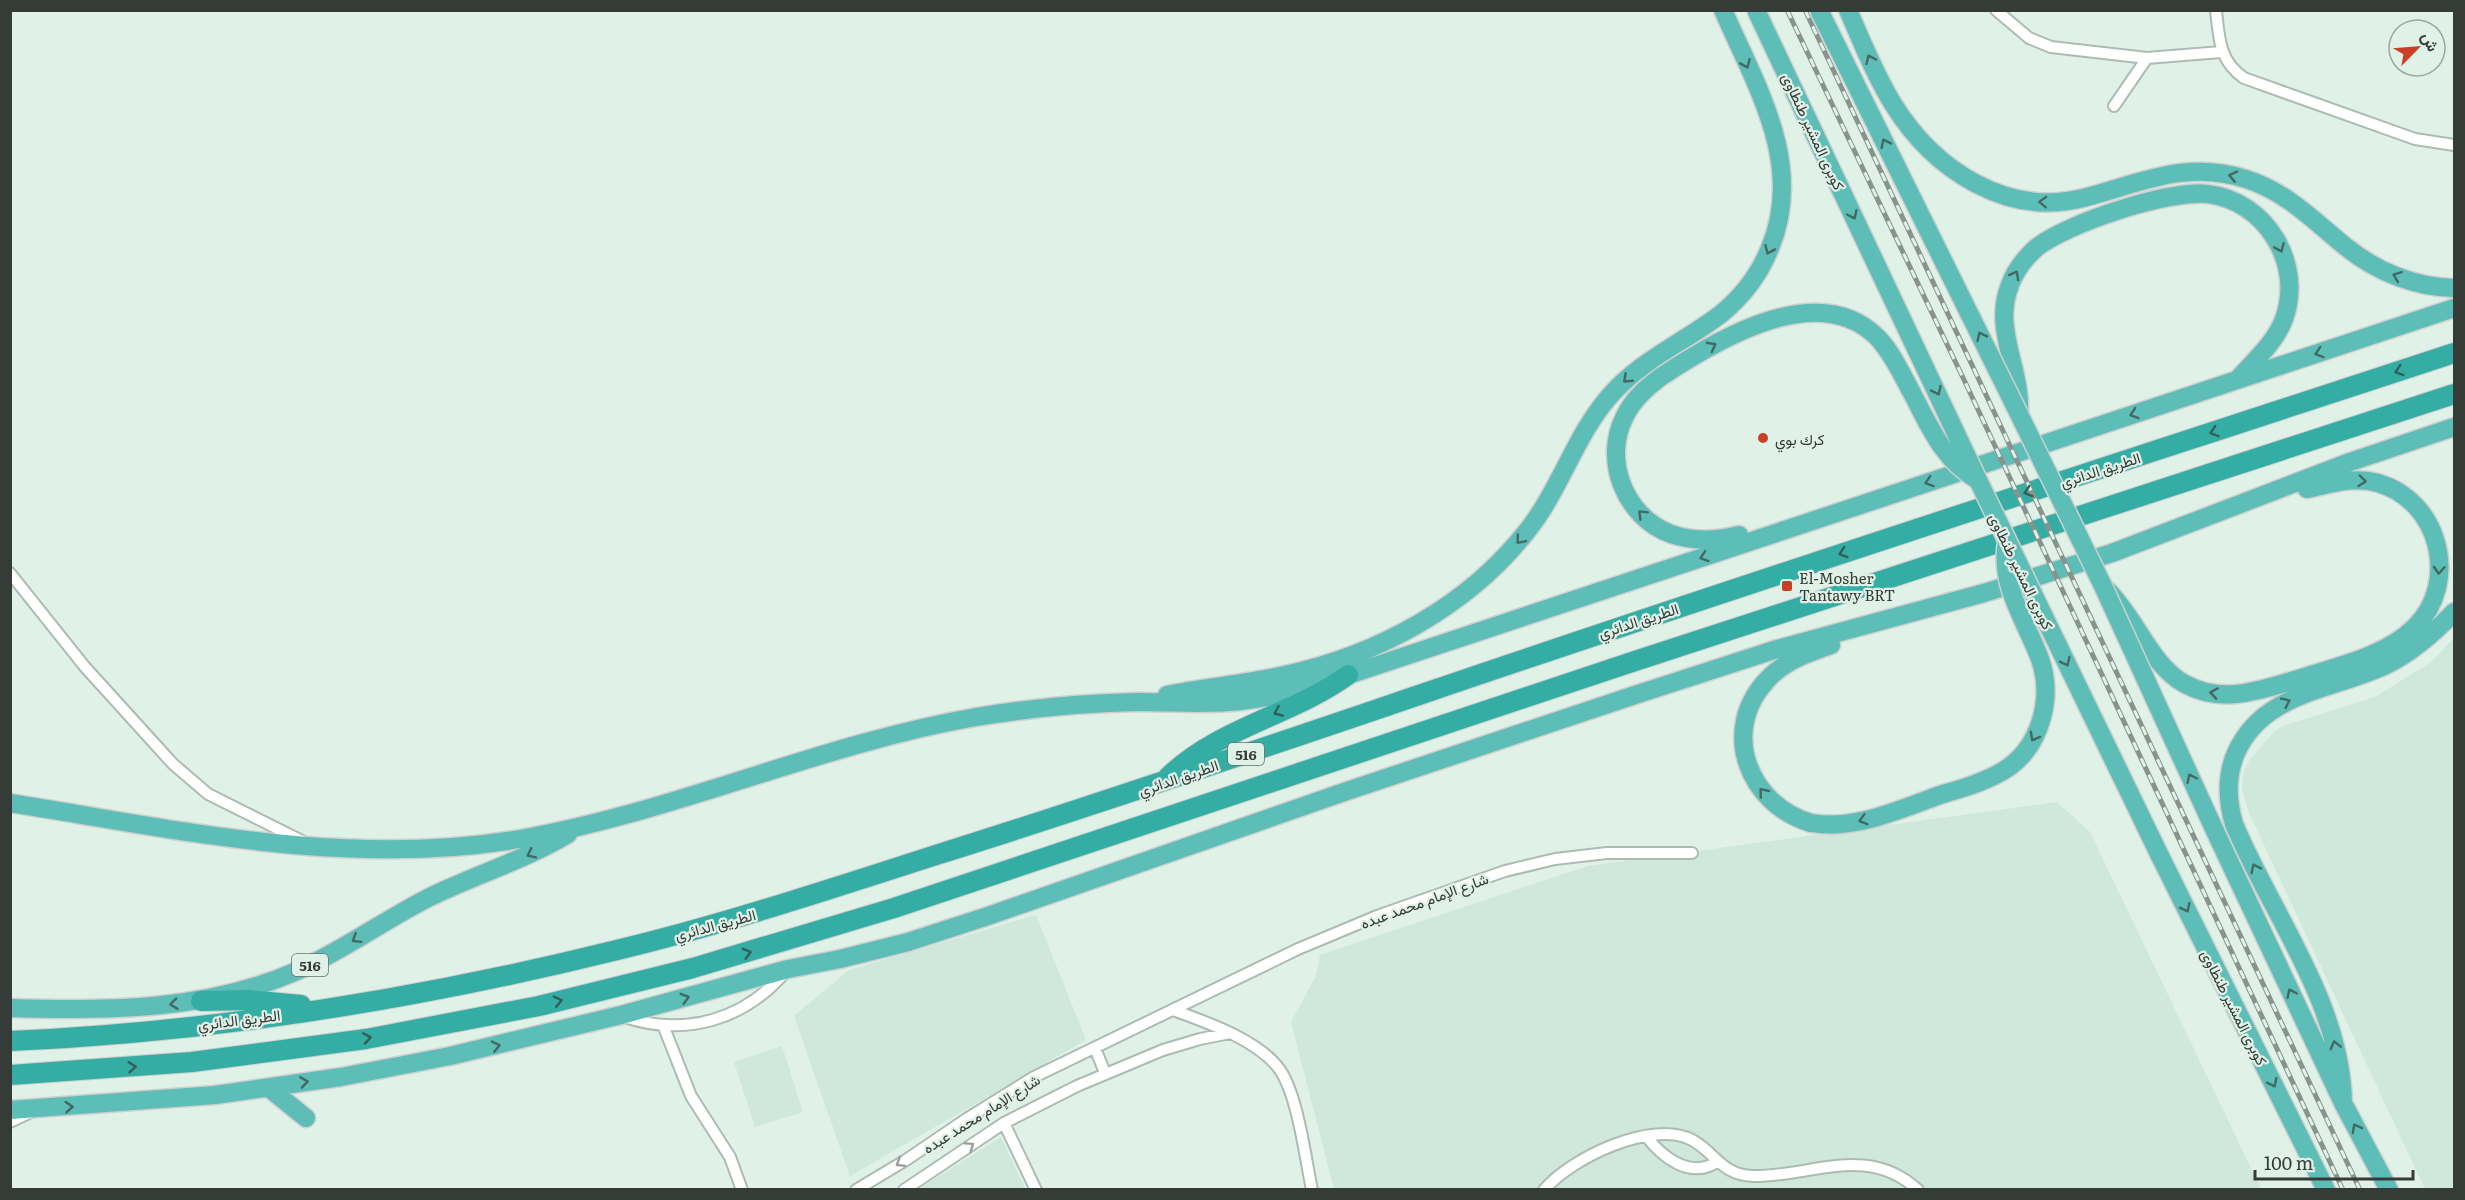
<svg xmlns="http://www.w3.org/2000/svg" width="2465" height="1200" viewBox="0 0 2465 1200" font-family="Literata,Vazirmatn,serif">
<rect width="100%" height="100%" fill="#e0f1e8"/>
<path fill="#cfe8db" d="M 2454,638 L 2454,1189 L 2425,1189 L 2249,813 L 2242,789 L 2243,773 L 2250,759 L 2273,733 L 2283,726 L 2375,697 L 2431,662 Z
M 2057,802 L 2090,832 L 2261,1189 L 1334,1189 L 1291,1022 L 1316,976 L 1320,955 L 1588,866 Z
M 1036,915 L 1086,1040 L 850,1176 L 794,1016 L 849,970 Z
M 782,1046 L 803,1112 L 755,1127 L 734,1062 Z
M 1001,1137 L 1025,1189 L 919,1189 Z"/>
<g fill="none" stroke-linecap="round" stroke-linejoin="round">
<g stroke="#acbcb3" stroke-width="14">
<path id="minor" d="M 1996,10 L 2029,38 L 2051,47 L 2147,58 L 2221,52
M 2216,10 C 2219,38 2219,61 2244,78 L 2415,139 L 2454,145
M 2114,106 L 2147,58
M 10,573 L 85,667 L 173,764 L 208,794 L 302,841
M 1173,1010 C 1206,1022 1259,1040 1280,1070 C 1298,1097 1305,1156 1312,1190
M 625,1017 C 685,1037 745,1020 786,971
M 663,1025 L 691,1096 L 730,1157 L 742,1190
M 1095,1048 L 1105,1073
M 10,1122 L 29,1113
M 1004,1123 L 1036,1190
M 1646,1136 C 1663,1158 1690,1179 1717,1162
M 856,1190 L 906,1160 L 968,1118 L 1034,1077 L 1298,949 L 1377,916 L 1505,871 L 1555,859 L 1607,853 L 1692,853
M 904,1190 L 1004,1123 L 1077,1086 L 1163,1050 L 1200,1039 L 1230,1033
M 1544,1190 C 1571,1158 1652,1119 1692,1140 C 1715,1152 1721,1175 1753,1176 C 1812,1177 1867,1143 1918,1190"/>
</g>
<g stroke="#cfd0cf" stroke-width="21">
<path id="trunk" d="M 1848,10 C 1862,42 1875,75 1893,104 C 1934,170 2008,219 2087,197 C 2143,182 2187,160 2246,179 C 2287,192 2314,221 2346,247 C 2377,272 2415,287 2454,288
M 1662,376 C 1647,387 1633,399 1625,416 C 1602,460 1625,517 1671,534 C 1694,542 1716,541 1739,535
M 2019,414 C 2022,369 1992,329 2010,285 C 2015,271 2025,258 2036,248 C 2067,223 2168,190 2208,194 C 2266,201 2304,264 2284,319 C 2275,343 2254,361 2237,380
M 2107,590 C 2136,618 2151,666 2185,684 C 2221,704 2258,691 2295,680 C 2334,667 2385,657 2415,627 C 2460,582 2440,501 2378,483 C 2353,476 2332,484 2307,489
M 1167,695 C 1206,687 1246,684 1285,675 C 1378,655 1468,606 1527,531 C 1560,490 1574,438 1608,398 C 1639,361 1683,343 1721,314 C 1743,296 1760,273 1770,248 C 1805,164 1756,86 1723,10
M 10,803 C 180,830 348,868 520,839 C 675,812 820,744 976,717 C 1030,708 1084,703 1139,702 C 1173,702 1207,705 1241,701 C 1278,697 1313,687 1348,675 L 2454,308
M 1811,823 C 1749,805 1719,731 1767,680 C 1784,661 1808,653 1831,645
M 2215,831 L 2343,1103 L 2389,1190
M 2160,856 L 2326,1190
M 10,1008 C 107,1011 206,1011 297,971 C 342,951 383,921 428,898 C 474,875 523,861 568,834
M 269,1088 L 306,1118
M 2343,1103 C 2341,1002 2272,915 2234,824 C 2227,800 2226,776 2236,753 C 2263,692 2333,690 2386,665 C 2413,652 2434,633 2454,612
M 10,1110 L 215,1095 L 341,1077 L 450,1056 L 621,1015 L 788,969 L 840,959 L 908,942 L 988,916 L 1347,791 L 1635,695 L 1774,650 L 1984,593 L 2112,553 L 2350,462 L 2454,427"/>
</g>
<g stroke="#cfd0cf" stroke-width="22">
<path id="motorway" d="M 1168,777 C 1220,727 1291,716 1348,675
M 201,1001 L 249,1000 L 301,1005
M 10,1041 C 214,1032 419,999 617,950 C 725,924 830,889 936,855 C 1099,804 1260,749 1422,694 C 1765,577 2110,466 2454,353
M 10,1075 L 192,1062 L 366,1039 L 539,1006 L 693,968 L 894,908 L 1632,662 L 2454,394"/>
</g>
<use href="#minor" stroke="#fff" stroke-width="10"/>
<use href="#trunk" stroke="#5cbeb7" stroke-width="18"/>
<use href="#motorway" stroke="#34aea5" stroke-width="20"/>
<g stroke="#87938c" stroke-width="5">
<path id="rail" d="M 1787,10 L 1966,384 L 2343,1190
M 1805,10 L 2360,1190"/>
</g>
<use href="#rail" stroke="#e0f1e8" stroke-width="3" stroke-dasharray="9" stroke-linecap="butt"/>
<g stroke="#cfd0cf" stroke-width="21" stroke-linecap="butt">
<path id="trunk-bridge" d="M 1756,10 L 1978,480 L 2160,856
M 1819,10 L 2019,414 L 2103,586 L 2215,831
M 1662,376 C 1718,339 1819,278 1878,338 C 1893,354 1902,375 1912,393 C 1929,426 1943,459 1976,479
M 1811,823 C 1856,831 1902,808 1943,794 C 1964,788 1984,782 2003,771 C 2040,749 2054,699 2040,659 C 2026,621 1999,585 2007,542"/>
</g>
<use href="#trunk-bridge" stroke="#5cbeb7" stroke-width="18"/>
</g>
<defs><path id="oneway-chevron" d="M-2-3.5L2.5 0L-2 3.5" fill="none" stroke-width="1.6" stroke-linecap="round" stroke-linejoin="round" transform="scale(1.5)"/></defs>
<g stroke="#436964">
<use href="#oneway-chevron" transform="translate(1870 59) rotate(-115)"/>
<use href="#oneway-chevron" transform="translate(1746 64) rotate(66)"/>
<use href="#oneway-chevron" transform="translate(1885 143) rotate(-116)"/>
<use href="#oneway-chevron" transform="translate(2233 176) rotate(-167)"/>
<use href="#oneway-chevron" transform="translate(2043 202) rotate(-178)"/>
<use href="#oneway-chevron" transform="translate(1853 215) rotate(65)"/>
<use href="#oneway-chevron" transform="translate(2280 248) rotate(66)"/>
<use href="#oneway-chevron" transform="translate(1769 250) rotate(114)"/>
<use href="#oneway-chevron" transform="translate(2015 275) rotate(-61)"/>
<use href="#oneway-chevron" transform="translate(2397 276) rotate(-159)"/>
<use href="#oneway-chevron" transform="translate(1981 336) rotate(-116)"/>
<use href="#oneway-chevron" transform="translate(1712 346) rotate(-28)"/>
<use href="#oneway-chevron" transform="translate(2319 353) rotate(162)"/>
<use href="#oneway-chevron" transform="translate(1627 379) rotate(137)"/>
<use href="#oneway-chevron" transform="translate(1937 391) rotate(65)"/>
<use href="#oneway-chevron" transform="translate(2134 414) rotate(162)"/>
<use href="#oneway-chevron" transform="translate(2362 481) rotate(6)"/>
<use href="#oneway-chevron" transform="translate(1929 482) rotate(162)"/>
<use href="#oneway-chevron" transform="translate(1642 514) rotate(-135)"/>
<use href="#oneway-chevron" transform="translate(1520 540) rotate(130)"/>
<use href="#oneway-chevron" transform="translate(1704 557) rotate(162)"/>
<use href="#oneway-chevron" transform="translate(2439 570) rotate(93)"/>
<use href="#oneway-chevron" transform="translate(2066 662) rotate(64)"/>
<use href="#oneway-chevron" transform="translate(2214 693) rotate(-171)"/>
<use href="#oneway-chevron" transform="translate(2286 702) rotate(-26)"/>
<use href="#oneway-chevron" transform="translate(2034 737) rotate(119)"/>
<use href="#oneway-chevron" transform="translate(2191 778) rotate(-115)"/>
<use href="#oneway-chevron" transform="translate(1763 792) rotate(-129)"/>
<use href="#oneway-chevron" transform="translate(1863 820) rotate(164)"/>
<use href="#oneway-chevron" transform="translate(531 854) rotate(154)"/>
<use href="#oneway-chevron" transform="translate(2255 868) rotate(-116)"/>
<use href="#oneway-chevron" transform="translate(2186 908) rotate(63)"/>
<use href="#oneway-chevron" transform="translate(356 939) rotate(148)"/>
<use href="#oneway-chevron" transform="translate(2291 993) rotate(-115)"/>
<use href="#oneway-chevron" transform="translate(685 998) rotate(-16)"/>
<use href="#oneway-chevron" transform="translate(174 1004) rotate(173)"/>
<use href="#oneway-chevron" transform="translate(2335 1045) rotate(-104)"/>
<use href="#oneway-chevron" transform="translate(496 1046) rotate(-13)"/>
<use href="#oneway-chevron" transform="translate(304 1082) rotate(-9)"/>
<use href="#oneway-chevron" transform="translate(2273 1083) rotate(63)"/>
<use href="#oneway-chevron" transform="translate(69 1107) rotate(-4)"/>
<use href="#oneway-chevron" transform="translate(2356 1128) rotate(-118)"/>
</g>
<g stroke="#355e58">
<use href="#oneway-chevron" transform="translate(2399 371) rotate(162)"/>
<use href="#oneway-chevron" transform="translate(2214 432) rotate(162)"/>
<use href="#oneway-chevron" transform="translate(2028 492) rotate(162)"/>
<use href="#oneway-chevron" transform="translate(1843 553) rotate(162)"/>
<use href="#oneway-chevron" transform="translate(1278 712) rotate(157)"/>
<use href="#oneway-chevron" transform="translate(747 953) rotate(-16)"/>
<use href="#oneway-chevron" transform="translate(558 1001) rotate(-13)"/>
<use href="#oneway-chevron" transform="translate(367 1038) rotate(-9)"/>
<use href="#oneway-chevron" transform="translate(132 1067) rotate(-5)"/>
</g>
<g stroke="#9a9d9b">
<use href="#oneway-chevron" transform="translate(970 1146) rotate(-35)"/>
<use href="#oneway-chevron" transform="translate(900 1163) rotate(148)"/>
</g>
<g fill="#cb4025" stroke="#e0f1e8" stroke-width="2">
<circle cx="1763" cy="438" r="6"/>
<rect x="1781" y="580" width="12" height="12" rx="3"/>
</g>
<g text-anchor="middle" dominant-baseline="central" stroke-width="4.5" stroke-linejoin="round" paint-order="stroke">
<g fill="#e0f1e8" stroke="#68726c" stroke-width="1.5">
<rect x="1228" y="743" width="36" height="22" rx="4.5"/>
<rect x="292" y="954" width="36" height="22" rx="4.5"/>
</g>
<g font-size="14" font-weight="bold" fill="#353b37">
<text x="1246" y="754">516</text>
<text x="310" y="965">516</text>
</g>
<g font-size="15" fill="#353b37" stroke="#e0f1e8">
<text transform="translate(1814 131) rotate(65)">كوبرى المشير طنطاوى</text>
<text transform="translate(2100 469) rotate(-18)">الطريق الدائري</text>
<text transform="translate(2022 571) rotate(64)">كوبرى المشير طنطاوى</text>
<text transform="translate(1638 620) rotate(-18)">الطريق الدائري</text>
<text transform="translate(1178 777) rotate(-19)">الطريق الدائري</text>
<text transform="translate(1424 900) rotate(-20)">شارع الإمام محمد عبده</text>
<text transform="translate(715 924) rotate(-15)">الطريق الدائري</text>
<text transform="translate(2235 1007) rotate(63)">كوبرى المشير طنطاوى</text>
<text transform="translate(239 1019) rotate(-7)">الطريق الدائري</text>
<text transform="translate(981 1113) rotate(-32)">شارع الإمام محمد عبده</text>
</g>
<g font-size="15" fill="#353b37" stroke="#e0f1e8" text-anchor="start">
<text x="1775" y="438">كرك بوي</text>
<text x="1799" y="577">El-Mosher<tspan x="1799" dy="17">Tantawy BRT</tspan></text>
</g>
</g>
<rect width="2465" height="1200" fill="none" stroke="#353b37" stroke-width="24"/>
<g transform="translate(2417 48) rotate(65)"><circle r="28" fill="#e0f1e8" stroke="#9ca8a1" stroke-width="1.5"/>
<path d="M0-4.5L10 22L0 15L-10 22Z" fill="#cb4025"/>
<text y="-9" font-size="16" font-weight="bold" text-anchor="middle" fill="#353b37">ش</text>
</g>
<path d="M2255 1170v9h158v-9" fill="none" stroke="#353b37" stroke-width="3"/>
<text x="2264" y="1170" font-size="18" fill="#353b37" stroke="#e0f1e8" stroke-width="4.5" paint-order="stroke">100 m</text>
</svg>
